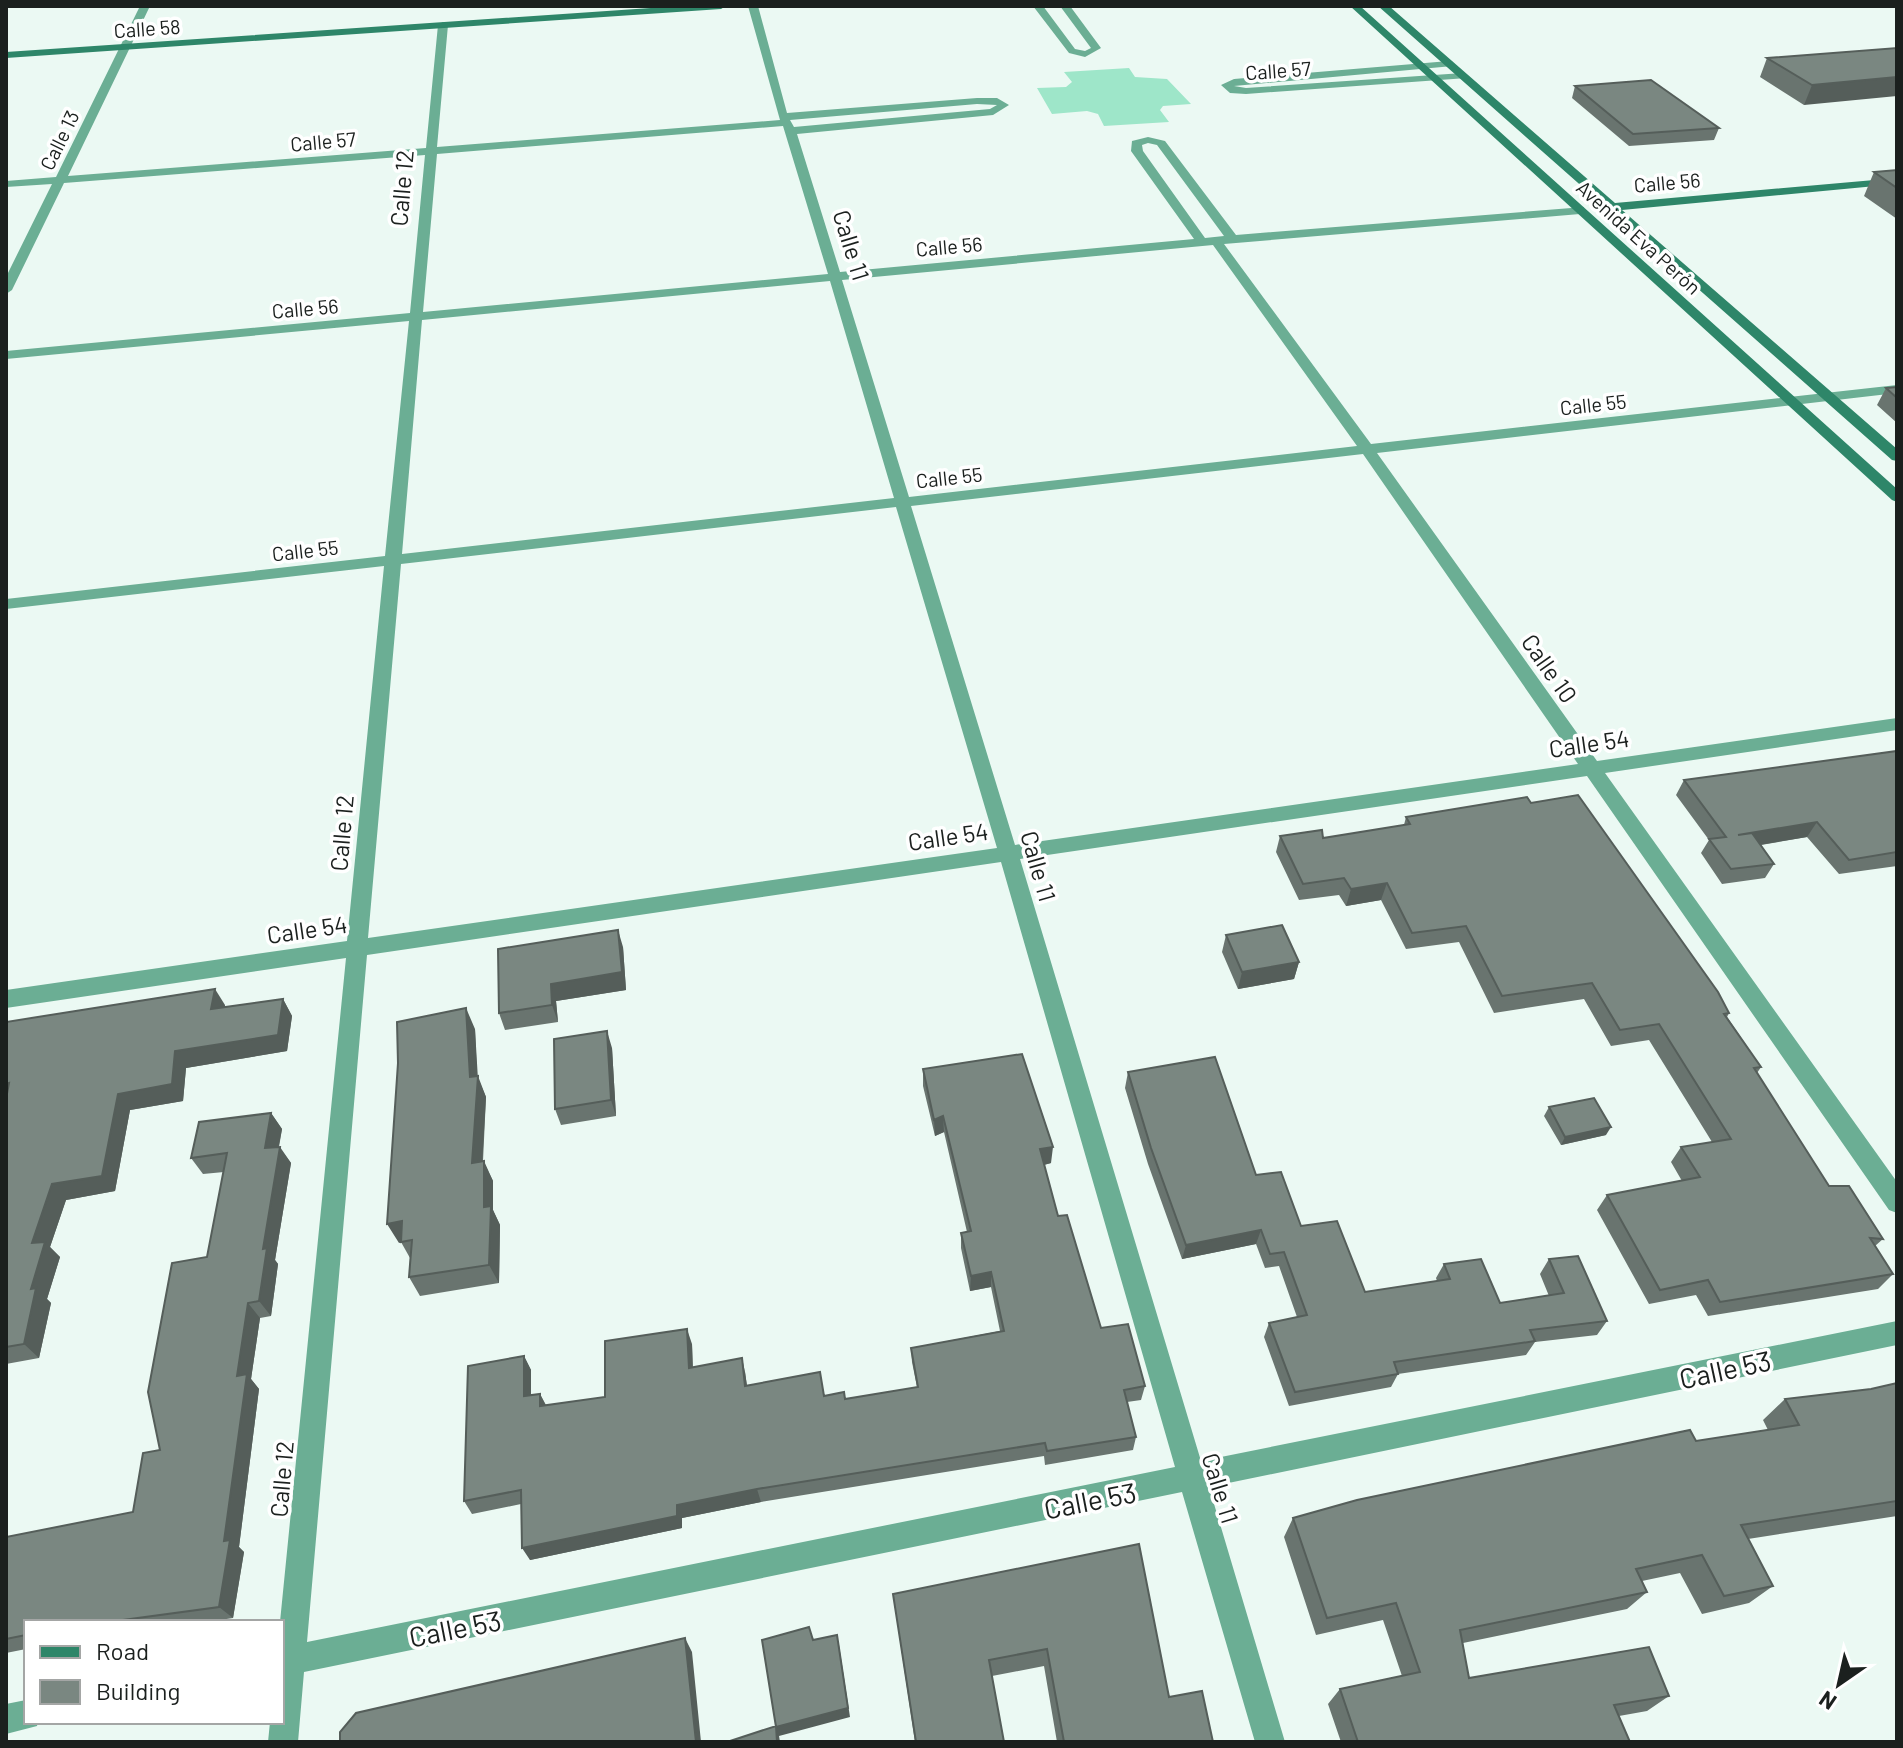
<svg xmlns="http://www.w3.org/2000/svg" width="1903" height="1748" viewBox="0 0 1903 1748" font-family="Barlow,sans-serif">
<rect width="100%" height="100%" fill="#ebf9f3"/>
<path fill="#9ee6c9" d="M 1129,68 L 1135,77 L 1167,79 L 1191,104 L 1163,106 L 1160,110 L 1169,122 L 1104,126 L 1098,114 L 1087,111 L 1052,114 L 1037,88 L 1066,87 L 1072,82 L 1064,72 Z"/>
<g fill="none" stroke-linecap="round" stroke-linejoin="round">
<path fill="#6bae94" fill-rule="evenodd" d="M 140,6 L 150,6 L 68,176 L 426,148 L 438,25 L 443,22 L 448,25 L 437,147 L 780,120 L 748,6 L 758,6 L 787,113 L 977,98 L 997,98 L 1009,105 L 993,115 L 797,134 L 840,272 L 1194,239 L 1131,151 L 1132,141 L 1148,137 L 1165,141 L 1236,235 L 1584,207 L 1584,213 L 1580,214 L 1224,244 L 1371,444 L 1897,385 L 1897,393 L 1377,453 L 1597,761 L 1897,718 L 1897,730 L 1605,773 L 1897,1182 L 1897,1213 L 1889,1210 L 1587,776 L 1020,859 L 1201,1461 L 1897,1321 L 1897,1345 L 1209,1487 L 1285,1742 L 1255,1742 L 1182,1492 L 304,1672 L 298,1742 L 268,1742 L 270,1722 L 282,1722 L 282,1622 L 280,1622 L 346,958 L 6,1008 L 6,990 L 347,941 L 384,566 L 6,609 L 6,599 L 385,556 L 409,321 L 6,359 L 6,351 L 410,313 L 425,155 L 64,183 L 12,290 L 6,294 L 6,277 L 52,184 L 6,187 L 6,181 L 56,177 ZM 977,104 L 997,105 L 990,109 L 794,127 L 790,120 ZM 783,126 L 828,274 L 423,312 L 437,154 ZM 1148,143 L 1157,145 L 1224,236 L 1205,238 L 1143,151 L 1142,145 ZM 1213,245 L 1357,446 L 909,497 L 842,280 ZM 830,281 L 894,498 L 402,554 L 422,320 ZM 1363,454 L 1578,764 L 1015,845 L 911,506 ZM 896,507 L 997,848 L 368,938 L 401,564 ZM 1001,862 L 1175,1467 L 307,1642 L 367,955 Z
M 1033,6 L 1043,6 L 1075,49 L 1085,51 L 1091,48 L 1060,6 L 1070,6 L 1101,48 L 1085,57 L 1069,53 Z
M 1449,61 L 1453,62 L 1453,66 L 1234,86 L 1246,88 L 1463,73 L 1468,76 L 1467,78 L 1246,94 L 1230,93 L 1221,85 L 1234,79 Z
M 26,1700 L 26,1722 L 38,1722 L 37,1726 L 6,1734 L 6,1704 Z"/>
<path fill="#2e8669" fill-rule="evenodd" d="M 680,6 L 726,6 L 721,9 L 6,58 L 6,52 Z
M 1350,6 L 1360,6 L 1897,489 L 1897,502 L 1892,500 Z
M 1378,6 L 1389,6 L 1615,203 L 1897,178 L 1897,184 L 1622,210 L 1897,449 L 1897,461 L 1892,460 L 1610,211 L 1600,211 L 1598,208 L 1603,205 Z"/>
</g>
<path fill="#69746f" d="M 1897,48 L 1804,105 L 1760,77 L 1767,58 Z
M 1575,86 L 1719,128 L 1714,140 L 1629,146 L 1572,98 Z
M 1897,170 L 1897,219 L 1864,196 L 1874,172 Z
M 1897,387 L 1897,423 L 1877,405 L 1886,388 Z
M 1897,751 L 1897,866 L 1839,874 L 1807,837 L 1761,845 L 1774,864 L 1765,878 L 1722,884 L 1701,853 L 1709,840 L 1676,795 L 1684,780 Z
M 1531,803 L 1729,1013 L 1727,1017 L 1761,1067 L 1757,1073 L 1829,1186 L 1883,1239 L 1875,1246 L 1893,1274 L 1878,1289 L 1708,1316 L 1696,1295 L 1649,1304 L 1597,1210 L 1607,1195 L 1682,1181 L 1671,1162 L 1681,1147 L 1712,1142 L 1649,1040 L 1611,1046 L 1584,999 L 1494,1013 L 1459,942 L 1406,949 L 1381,900 L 1346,906 L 1339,895 L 1299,900 L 1276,852 L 1280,836 L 1323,838 L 1404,825 L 1406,817 Z
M 1226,935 L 1299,962 L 1294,979 L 1238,989 L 1222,952 Z
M 623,947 L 626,990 L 556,1001 L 558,1022 L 505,1030 L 499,1013 Z
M 283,999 L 292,1016 L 287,1051 L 186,1068 L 183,1101 L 130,1110 L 115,1191 L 66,1200 L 50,1247 L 60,1257 L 47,1299 L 51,1303 L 39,1358 L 6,1364 L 6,1022 L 225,1005 L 225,1007 Z
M 475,1029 L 477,1076 L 486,1097 L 483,1161 L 493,1181 L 493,1210 L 500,1225 L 499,1283 L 420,1296 L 409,1277 L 410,1258 L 401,1242 L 399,1243 Z
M 612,1048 L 616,1116 L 561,1125 L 555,1109 Z
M 923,1069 L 1051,1163 L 1044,1165 L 1058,1216 L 1101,1328 L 1145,1386 L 1141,1400 L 1127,1402 L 1136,1437 L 1133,1450 L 1045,1465 L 1044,1456 L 761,1502 L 682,1518 L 682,1528 L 530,1560 L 521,1504 L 472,1514 L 464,1501 L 524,1356 L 531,1370 L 531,1395 L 540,1394 L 546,1405 L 605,1397 L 692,1344 L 693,1368 L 745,1372 L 747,1386 L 845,1399 L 917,1387 L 912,1362 L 911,1348 L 1000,1331 L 991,1287 L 970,1291 L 961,1248 L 961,1233 L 967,1232 L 944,1132 L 935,1136 L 923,1086 Z
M 1128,1072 L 1256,1175 L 1301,1226 L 1365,1292 L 1437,1281 L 1436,1278 L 1444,1264 L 1500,1303 L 1549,1296 L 1540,1274 L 1549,1259 L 1607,1321 L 1597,1335 L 1535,1342 L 1526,1355 L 1398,1374 L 1391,1387 L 1289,1406 L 1264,1337 L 1269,1323 L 1297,1317 L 1279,1266 L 1265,1268 L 1256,1244 L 1182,1259 L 1148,1164 L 1125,1088 Z
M 1549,1107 L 1606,1135 L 1561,1145 L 1544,1116 Z
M 271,1113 L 282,1129 L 279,1147 L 291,1163 L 275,1260 L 278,1264 L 271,1316 L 260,1318 L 251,1379 L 259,1389 L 239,1547 L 244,1552 L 233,1618 L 207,1622 L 26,1622 L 26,1649 L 6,1653 L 6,1537 L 133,1512 L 160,1450 L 207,1257 L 224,1172 L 203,1174 L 191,1158 Z
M 1897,1383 L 1897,1516 L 1748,1539 L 1773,1586 L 1749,1603 L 1702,1614 L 1680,1573 L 1642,1581 L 1647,1592 L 1627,1609 L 1463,1643 L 1469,1678 L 1669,1696 L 1647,1711 L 1619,1716 L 1630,1742 L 1341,1742 L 1328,1704 L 1340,1689 L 1402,1676 L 1383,1620 L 1316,1635 L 1284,1537 L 1293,1518 L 1696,1441 L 1768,1430 L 1763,1420 L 1785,1399 L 1871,1389 Z
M 1139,1544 L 1169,1697 L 1213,1742 L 1057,1742 L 1044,1666 L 992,1676 L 1004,1742 L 915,1742 L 893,1594 Z"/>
<path fill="#555e5a" d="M 1897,77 L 1897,96 L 1804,105 L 1812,85 Z
M 1817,822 L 1807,837 L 1729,850 L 1738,835 Z
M 1387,883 L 1381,900 L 1346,906 L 1351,889 Z
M 618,930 L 623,947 L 626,990 L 556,1001 L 558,1022 L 552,1005 L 551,984 Z
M 1299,962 L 1294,979 L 1238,989 L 1242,972 Z
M 215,989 L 225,1005 L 222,1026 L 211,1009 Z
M 283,999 L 292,1016 L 287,1051 L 186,1068 L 183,1101 L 130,1110 L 115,1191 L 66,1200 L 50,1247 L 60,1257 L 47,1299 L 51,1303 L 39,1358 L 24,1344 L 31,1289 L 32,1243 L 52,1184 L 118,1094 L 175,1051 Z
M 466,1008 L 475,1029 L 478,1080 L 478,1076 L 486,1097 L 481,1183 L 472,1163 Z
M 607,1031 L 612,1048 L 616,1116 L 611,1100 Z
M 271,1113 L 282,1129 L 275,1165 L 265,1148 Z
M 943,1116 L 944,1132 L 935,1136 L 934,1120 Z
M 1611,1127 L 1606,1135 L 1561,1145 L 1565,1137 Z
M 280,1147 L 291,1163 L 275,1260 L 278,1264 L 271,1316 L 259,1301 L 263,1249 Z
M 1053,1147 L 1051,1163 L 1039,1166 L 1040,1149 Z
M 484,1161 L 493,1181 L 493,1210 L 500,1225 L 499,1283 L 489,1265 L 484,1207 Z
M 402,1221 L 401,1242 L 399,1243 L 387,1224 Z
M 1261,1230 L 1256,1244 L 1182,1259 L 1186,1245 Z
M 991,1272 L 991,1287 L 970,1291 L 971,1276 Z
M 248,1303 L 260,1318 L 251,1379 L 259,1389 L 239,1547 L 244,1552 L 233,1618 L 219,1607 L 237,1376 Z
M 687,1329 L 692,1344 L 693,1382 L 689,1368 Z
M 524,1356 L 531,1370 L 531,1410 L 524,1396 Z
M 742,1358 L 745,1372 L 749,1400 L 745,1386 Z
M 540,1394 L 547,1408 L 540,1406 Z
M 757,1489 L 761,1502 L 682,1518 L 682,1528 L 530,1560 L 522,1548 L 677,1505 Z
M 685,1638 L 692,1652 L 701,1742 L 696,1742 Z
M 839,1645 L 850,1717 L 779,1736 L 776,1727 Z
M 776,1726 L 779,1736 L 780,1742 L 777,1742 Z"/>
<path fill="#7a8781" stroke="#555e5a" stroke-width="2" d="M 1897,48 L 1897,77 L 1812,85 L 1767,58 Z
M 1651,80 L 1719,128 L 1633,134 L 1575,86 Z
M 1897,170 L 1897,188 L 1874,172 Z
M 1897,387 L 1897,398 L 1886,388 Z
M 1897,751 L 1897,852 L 1849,860 L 1817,822 L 1738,835 L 1752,833 L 1774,864 L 1731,869 L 1709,839 L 1726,837 L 1684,780 Z
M 1578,795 L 1718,992 L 1729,1013 L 1724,1014 L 1761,1067 L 1754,1068 L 1829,1186 L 1849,1186 L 1883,1239 L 1870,1238 L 1893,1274 L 1720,1302 L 1708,1280 L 1660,1290 L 1607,1195 L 1700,1177 L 1681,1147 L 1731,1139 L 1659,1024 L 1620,1030 L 1592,983 L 1502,996 L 1466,926 L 1412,933 L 1387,883 L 1351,889 L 1344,878 L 1303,884 L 1280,836 L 1322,830 L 1323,838 L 1410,824 L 1406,817 L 1527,797 L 1531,803 Z
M 1282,925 L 1299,962 L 1242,972 L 1226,935 Z
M 618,930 L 622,972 L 551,984 L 552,1005 L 499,1013 L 498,949 Z
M 215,989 L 211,1009 L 283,999 L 278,1035 L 175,1051 L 172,1084 L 118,1094 L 102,1176 L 52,1184 L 32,1243 L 45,1242 L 31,1289 L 36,1288 L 24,1344 L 6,1347 L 6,1099 L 9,1083 L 6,1084 L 6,1022 Z
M 466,1008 L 470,1077 L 478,1076 L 472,1163 L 484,1161 L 484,1207 L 491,1206 L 489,1265 L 409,1277 L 412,1240 L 401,1242 L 402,1221 L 387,1224 L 398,1063 L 397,1022 Z
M 607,1031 L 611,1100 L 555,1109 L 554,1039 Z
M 1022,1054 L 1053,1147 L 1040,1149 L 1058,1216 L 1067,1215 L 1101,1328 L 1128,1324 L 1145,1386 L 1124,1390 L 1136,1437 L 1047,1451 L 1045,1443 L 757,1489 L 677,1505 L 677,1516 L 522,1548 L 521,1490 L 464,1501 L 468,1366 L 524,1356 L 524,1396 L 540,1394 L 540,1406 L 605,1397 L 605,1341 L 687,1329 L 689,1368 L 742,1358 L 745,1386 L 820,1372 L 824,1396 L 844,1392 L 845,1399 L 918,1387 L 911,1348 L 1004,1331 L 991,1272 L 971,1276 L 961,1233 L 971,1231 L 943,1116 L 934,1120 L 923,1069 Z
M 1215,1057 L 1256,1175 L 1281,1172 L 1301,1226 L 1337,1221 L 1365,1292 L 1450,1279 L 1444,1264 L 1481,1259 L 1500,1303 L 1564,1293 L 1549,1259 L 1578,1256 L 1607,1321 L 1530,1330 L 1535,1341 L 1394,1362 L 1398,1374 L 1295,1392 L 1269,1323 L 1307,1315 L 1284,1252 L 1270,1254 L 1261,1230 L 1186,1245 L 1151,1148 L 1128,1072 Z
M 1594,1098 L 1611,1127 L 1565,1137 L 1549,1107 Z
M 271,1113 L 265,1148 L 280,1147 L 263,1249 L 267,1248 L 259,1301 L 248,1303 L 237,1376 L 247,1374 L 224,1541 L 230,1540 L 219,1607 L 108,1622 L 26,1622 L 26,1635 L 6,1639 L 6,1537 L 133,1512 L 143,1453 L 160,1450 L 148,1392 L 172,1263 L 207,1257 L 227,1153 L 191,1158 L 199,1122 Z
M 1897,1383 L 1897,1501 L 1741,1525 L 1773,1586 L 1724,1596 L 1702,1555 L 1636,1569 L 1647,1592 L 1460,1630 L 1469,1678 L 1649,1647 L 1669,1696 L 1614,1705 L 1630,1742 L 1358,1742 L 1340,1689 L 1420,1672 L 1396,1603 L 1327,1618 L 1293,1518 L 1357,1500 L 1690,1430 L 1696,1441 L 1799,1425 L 1785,1399 L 1871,1389 Z
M 1139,1544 L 1169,1697 L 1202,1691 L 1213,1742 L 1064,1742 L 1047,1649 L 989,1660 L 1004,1742 L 916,1742 L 893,1594 Z
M 809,1627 L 813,1640 L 837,1635 L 848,1708 L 776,1727 L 762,1640 Z
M 685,1638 L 696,1742 L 340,1742 L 340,1732 L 356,1713 Z
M 776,1726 L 777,1742 L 727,1742 Z"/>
<g text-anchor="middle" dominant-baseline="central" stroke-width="7" stroke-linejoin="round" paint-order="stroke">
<g font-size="20" fill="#1b201e" stroke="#fff">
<text transform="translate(147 28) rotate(-4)">Calle 58</text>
<text transform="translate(1278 70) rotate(-4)">Calle 57</text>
<text transform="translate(59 140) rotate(-64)">Calle 13</text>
<text transform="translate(323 141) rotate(-5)">Calle 57</text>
<text transform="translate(1667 182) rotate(-5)">Calle 56</text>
<text transform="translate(1639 237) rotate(42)">Avenida Eva Perón</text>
<text transform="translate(949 246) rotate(-5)">Calle 56</text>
<text transform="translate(305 308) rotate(-5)">Calle 56</text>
<text transform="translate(1593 404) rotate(-6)">Calle 55</text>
<text transform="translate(949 477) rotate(-6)">Calle 55</text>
<text transform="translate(305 550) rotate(-6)">Calle 55</text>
</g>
<g font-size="24" fill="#1b201e" stroke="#fff">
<text transform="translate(401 188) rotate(-85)">Calle 12</text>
<text transform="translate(852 245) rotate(73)">Calle 11</text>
<text transform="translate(1550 668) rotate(55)">Calle 10</text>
<text transform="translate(1589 743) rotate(-8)">Calle 54</text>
<text transform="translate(341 833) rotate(-85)">Calle 12</text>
<text transform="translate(948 836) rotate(-8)">Calle 54</text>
<text transform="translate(1039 866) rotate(74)">Calle 11</text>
<text transform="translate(307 929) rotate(-8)">Calle 54</text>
<text transform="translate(281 1479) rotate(-85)">Calle 12</text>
<text transform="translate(1221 1488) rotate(73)">Calle 11</text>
</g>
<g font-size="28" fill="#1b201e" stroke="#fff">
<text transform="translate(1725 1369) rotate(-12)">Calle 53</text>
<text transform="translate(1090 1500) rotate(-11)">Calle 53</text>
<text transform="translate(455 1628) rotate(-11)">Calle 53</text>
</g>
</g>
<rect width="1903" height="1748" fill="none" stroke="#1b201e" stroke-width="16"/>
<rect x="24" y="1620" width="260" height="104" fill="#ffffff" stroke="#a4a6a5" stroke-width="2"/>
<rect x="40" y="1646" width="40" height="12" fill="#2e8669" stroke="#a4a6a5" stroke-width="2"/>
<text x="96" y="1660" font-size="24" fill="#1b201e">Road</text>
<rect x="40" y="1680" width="40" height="24" fill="#7a8781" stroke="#a4a6a5" stroke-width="2"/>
<text x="96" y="1700" font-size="24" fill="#1b201e">Building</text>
<g transform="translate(1839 1684) rotate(214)" stroke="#ffffff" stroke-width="6" paint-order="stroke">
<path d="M0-6L14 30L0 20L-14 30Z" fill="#1b201e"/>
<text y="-12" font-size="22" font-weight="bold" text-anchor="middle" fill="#1b201e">N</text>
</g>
</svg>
